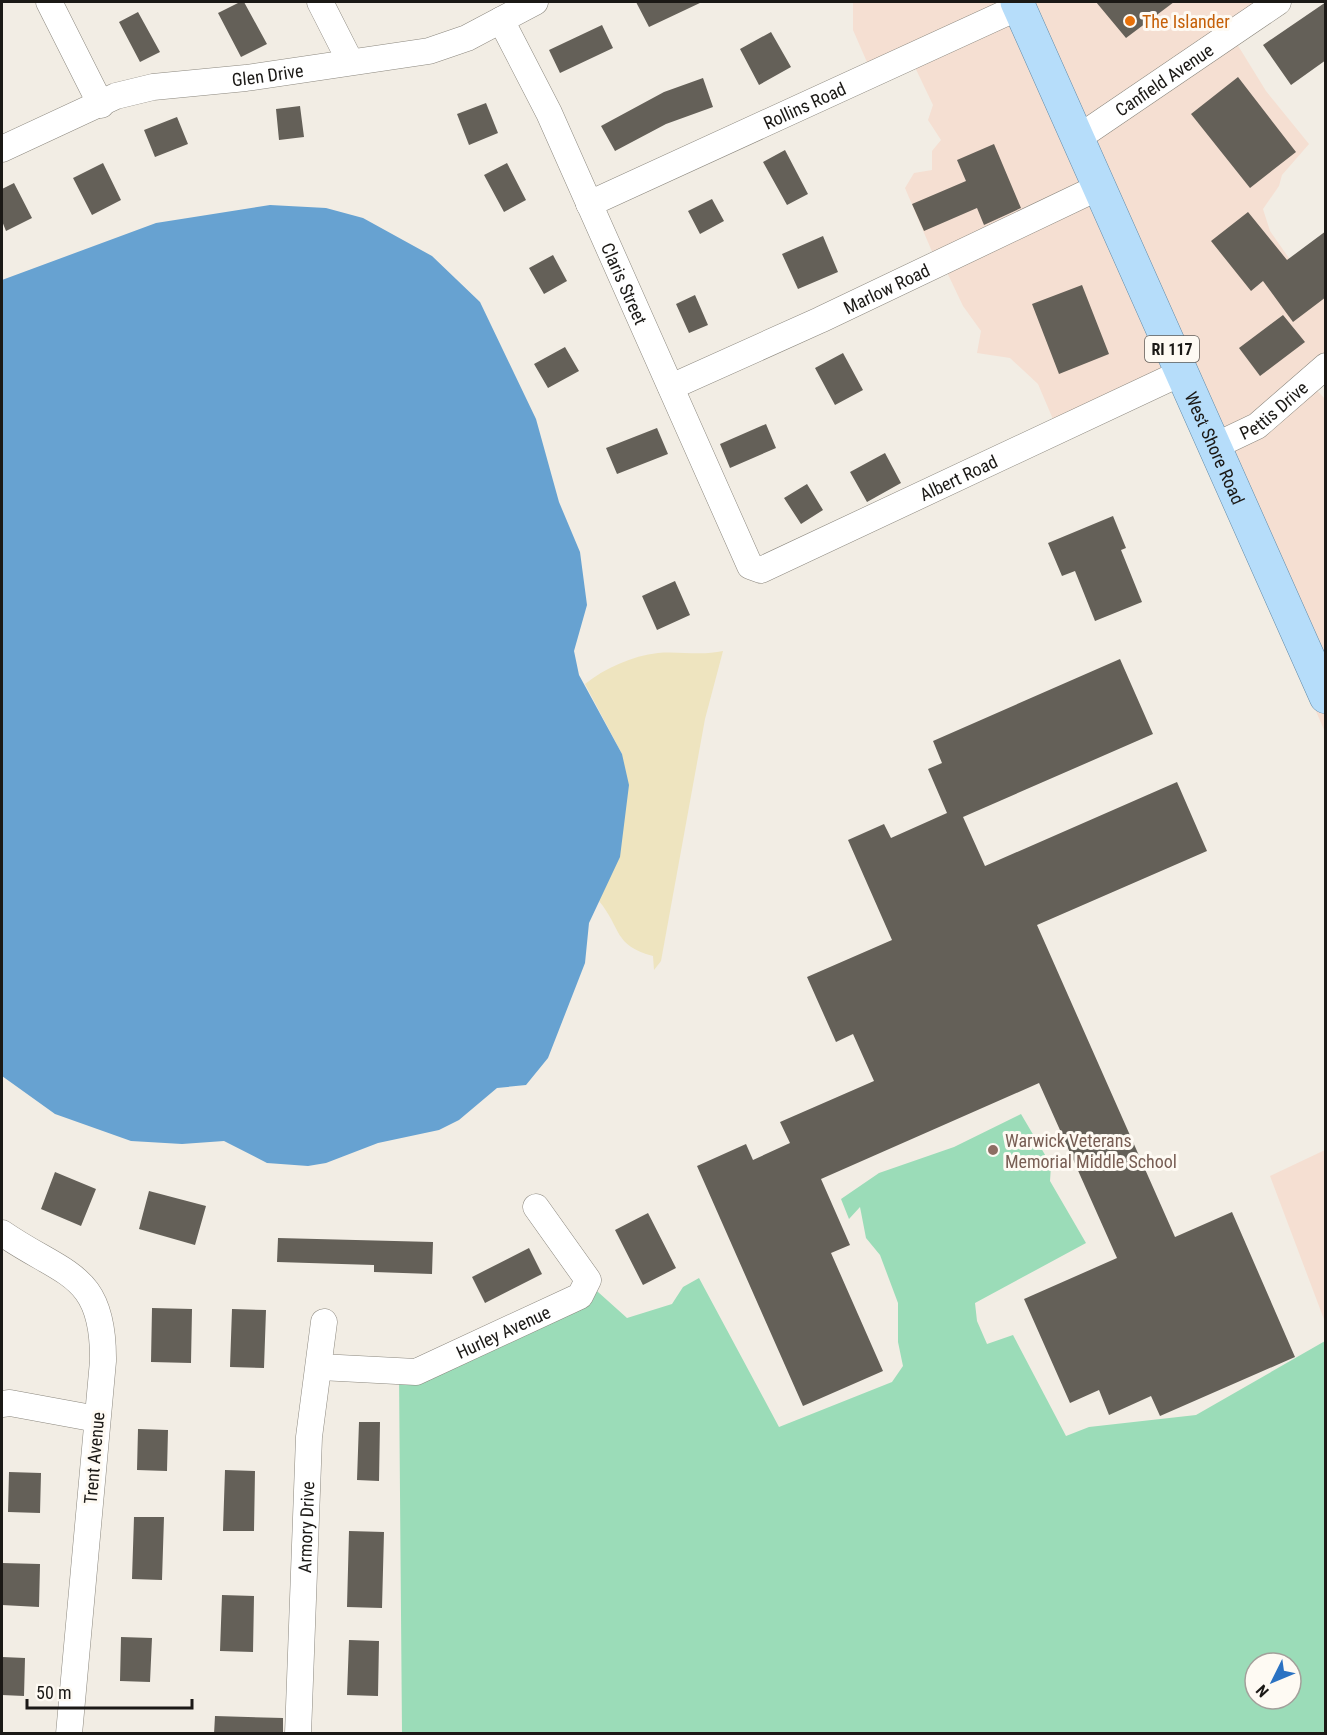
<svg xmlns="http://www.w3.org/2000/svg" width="1327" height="1735" viewBox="0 0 1327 1735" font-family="'Roboto Condensed',sans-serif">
<rect width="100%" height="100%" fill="#f2ede4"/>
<path fill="#f5dfd2" d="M 853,2 L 1266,2 L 1229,31 L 1266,91 L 1309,144 L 1282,175 L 1279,186 L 1263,209 L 1270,231 L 1298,271 L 1325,295 L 1325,365 L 1309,382 L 1326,400 L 1325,732 L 1174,384 L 1058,431 L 1038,384 L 1010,358 L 977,353 L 981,331 L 963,306 L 944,266 L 936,261 L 905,188 L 914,173 L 932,170 L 932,151 L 941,140 L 928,120 L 933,105 L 912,61 L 870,69 L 853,30 Z
M 1325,1150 L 1325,1322 L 1270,1176 Z"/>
<path fill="#9bdcb8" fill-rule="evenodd" d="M 1021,1114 L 1051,1165 L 1050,1181 L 1086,1243 L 975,1303 L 977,1321 L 987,1344 L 1013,1335 L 1066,1436 L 1089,1427 L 1196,1415 L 1325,1341 L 1325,1733 L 402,1733 L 399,1374 L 588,1283 L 627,1318 L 672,1304 L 683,1287 L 699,1278 L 779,1427 L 892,1382 L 903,1366 L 898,1342 L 898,1303 L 880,1255 L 866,1238 L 860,1207 L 849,1219 L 841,1199 L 879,1173 L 954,1147 ZM 1255,1663 L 1291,1663 L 1291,1699 L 1255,1699 Z"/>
<path fill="#eee4bf" d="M 723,651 L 705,719 L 661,961 L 654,970 L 653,956 C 613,945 622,929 599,901 L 622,754 L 585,684 C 605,668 632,656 658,653 C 679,651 701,656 723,651 Z"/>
<path fill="#67a2d1" d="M 270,205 L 326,208 L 363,218 L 432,256 L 480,302 L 536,419 L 559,502 L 580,552 L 587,605 L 574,651 L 579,675 L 622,754 L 629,785 L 620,857 L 589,923 L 585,963 L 548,1058 L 526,1085 L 497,1088 L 459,1120 L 439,1130 L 378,1143 L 326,1163 L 308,1166 L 267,1163 L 224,1141 L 182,1144 L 131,1141 L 55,1114 L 2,1076 L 2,280 L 156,223 Z"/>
<path fill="#646058" d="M 240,2 L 244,2 L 267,44 L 241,57 L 218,13 Z
M 636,2 L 702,2 L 649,27 Z
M 1096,2 L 1174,2 L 1126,38 Z
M 1326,2 L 1326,60 L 1291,85 L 1263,45 Z
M 138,12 L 160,52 L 140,62 L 119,22 Z
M 602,25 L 613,48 L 560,73 L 549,50 Z
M 771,32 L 791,67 L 759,85 L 740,49 Z
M 1238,77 L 1296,152 L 1250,188 L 1191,114 Z
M 703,78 L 713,107 L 666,124 L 615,151 L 601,126 L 664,92 Z
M 486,103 L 498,133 L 469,145 L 457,114 Z
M 300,106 L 304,137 L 279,140 L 276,109 Z
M 177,117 L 188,144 L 155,157 L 144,130 Z
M 994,144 L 1021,208 L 984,225 L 977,208 L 924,231 L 912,204 L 966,181 L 957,160 Z
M 785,150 L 808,194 L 787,205 L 763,162 Z
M 103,163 L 121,200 L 92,215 L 73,178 Z
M 507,163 L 526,200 L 504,212 L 484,175 Z
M 14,183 L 32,218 L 6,231 L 2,221 L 2,189 Z
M 712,199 L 724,221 L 700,234 L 688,211 Z
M 1248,212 L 1287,260 L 1326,231 L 1326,297 L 1293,322 L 1263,281 L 1251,291 L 1211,241 Z
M 823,236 L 838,272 L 798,289 L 782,254 Z
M 553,255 L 567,281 L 544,294 L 529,268 Z
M 1082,285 L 1109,354 L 1059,374 L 1032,304 Z
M 695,295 L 708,325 L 689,333 L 676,304 Z
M 1283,315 L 1305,342 L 1260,376 L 1239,348 Z
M 565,347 L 579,371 L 548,388 L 534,364 Z
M 843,353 L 863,390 L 835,405 L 815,368 Z
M 766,424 L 776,448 L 730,468 L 720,444 Z
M 657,428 L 668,454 L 617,474 L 606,448 Z
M 885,453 L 901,483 L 867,502 L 850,472 Z
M 807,484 L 823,510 L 801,524 L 784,498 Z
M 1113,516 L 1126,548 L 1121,550 L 1142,602 L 1095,621 L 1075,571 L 1062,576 L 1048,543 Z
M 675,581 L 690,615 L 657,630 L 642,596 Z
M 1120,659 L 1153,734 L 963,817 L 985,866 L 1177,782 L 1207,851 L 1037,925 L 1175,1237 L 1232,1212 L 1295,1357 L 1160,1416 L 1151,1396 L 1109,1415 L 1099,1390 L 1070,1403 L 1024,1299 L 1117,1258 L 1039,1083 L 821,1179 L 850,1245 L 831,1253 L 883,1371 L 803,1406 L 697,1166 L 746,1144 L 753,1160 L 790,1143 L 780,1122 L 874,1081 L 853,1034 L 836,1042 L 807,977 L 892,940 L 848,840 L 884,824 L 891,838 L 947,813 L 928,769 L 942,763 L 933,741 Z
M 55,1172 L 96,1189 L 81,1226 L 41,1209 Z
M 149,1191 L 206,1206 L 195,1245 L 139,1229 Z
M 648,1213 L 676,1268 L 643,1285 L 615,1230 Z
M 278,1238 L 433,1242 L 432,1274 L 374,1272 L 374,1265 L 277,1262 Z
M 529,1248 L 542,1274 L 485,1303 L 472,1277 Z
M 152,1308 L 192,1309 L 191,1363 L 151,1362 Z
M 232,1309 L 266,1310 L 264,1368 L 230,1367 Z
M 359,1422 L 380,1422 L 379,1481 L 357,1480 Z
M 138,1429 L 168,1430 L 167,1471 L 137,1470 Z
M 225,1470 L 255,1471 L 254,1531 L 223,1531 Z
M 9,1472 L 41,1473 L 40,1513 L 8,1512 Z
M 134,1517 L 164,1517 L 162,1580 L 132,1579 Z
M 349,1531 L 384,1532 L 382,1608 L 347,1607 Z
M 2,1563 L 40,1564 L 39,1607 L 2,1605 Z
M 222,1595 L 254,1596 L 253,1652 L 220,1651 Z
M 121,1637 L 152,1638 L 150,1682 L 120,1681 Z
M 349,1640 L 379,1641 L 378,1696 L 347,1695 Z
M 2,1657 L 25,1658 L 24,1696 L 2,1695 Z
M 215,1716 L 283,1718 L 283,1734 L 214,1734 Z"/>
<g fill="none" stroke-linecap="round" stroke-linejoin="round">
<g stroke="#8b877e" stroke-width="27">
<g id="street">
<path d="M 49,2 L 101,105"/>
<path d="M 320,2 L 350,61"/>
<path id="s1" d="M 501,20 L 549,113 L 750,566 L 761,570 L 1183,372"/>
<path id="s2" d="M 1078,138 L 1278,2"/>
<path id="s3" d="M 2,149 L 116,96 L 153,87 L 246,78 L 429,51 L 467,38 L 535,2"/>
<path id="s4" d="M 589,204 L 1019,7"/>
<path id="s5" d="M 671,387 L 820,320 L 1099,187"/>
<path id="s6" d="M 1215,446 L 1257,426 L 1326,366"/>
<path d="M 2,1233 C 64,1276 104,1272 103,1361 L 69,1734"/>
<path id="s7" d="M 320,1367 L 416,1372 L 580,1296 L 588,1280 L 536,1207"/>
<path d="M 2,1404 L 10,1403 L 97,1419"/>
<path id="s8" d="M 298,1734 L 309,1437 L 324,1322"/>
</g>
</g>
<g stroke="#608aa8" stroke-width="34">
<g id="primary">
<path id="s9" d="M 1017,2 L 1326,697"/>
</g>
</g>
<use href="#street" stroke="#fff" stroke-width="26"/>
<use href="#primary" stroke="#b6ddfa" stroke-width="33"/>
</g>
<circle fill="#e8710a" stroke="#fefaf3" stroke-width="2" cx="1130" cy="21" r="6"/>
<circle fill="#8d6e63" stroke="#fefaf3" stroke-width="2" cx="993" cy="1150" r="6"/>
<g text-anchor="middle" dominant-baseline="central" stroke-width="6" stroke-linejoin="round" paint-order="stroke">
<rect fill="#fefaf3" stroke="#5f5c58" stroke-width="1.5" x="1145" y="336" width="54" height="26" rx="4.5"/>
<g font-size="16" font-weight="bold" fill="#1b1916">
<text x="1172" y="349">RI 117</text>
</g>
<g font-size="18" fill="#c56008" stroke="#fefaf3" text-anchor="start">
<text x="1142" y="21">The Islander</text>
</g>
<g font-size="18" fill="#1b1916" stroke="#fefaf3">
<text stroke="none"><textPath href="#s3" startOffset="279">Glen Drive</textPath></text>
<text stroke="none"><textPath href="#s2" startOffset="104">Canfield Avenue</textPath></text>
<text stroke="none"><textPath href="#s4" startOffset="237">Rollins Road</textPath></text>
<text stroke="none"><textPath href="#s1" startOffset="291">Claris Street</textPath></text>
<text stroke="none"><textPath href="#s5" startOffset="237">Marlow Road</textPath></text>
<text stroke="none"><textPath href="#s6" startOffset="69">Pettis Drive</textPath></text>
<text stroke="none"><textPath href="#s9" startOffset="488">West Shore Road</textPath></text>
<text stroke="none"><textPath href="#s1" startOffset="830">Albert Road</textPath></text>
<text stroke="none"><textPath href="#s7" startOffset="192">Hurley Avenue</textPath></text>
<text transform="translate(94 1458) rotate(-85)">Trent Avenue</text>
<text stroke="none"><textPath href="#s8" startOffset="207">Armory Drive</textPath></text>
</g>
<g font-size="18" fill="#785e54" stroke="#fefaf3" text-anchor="start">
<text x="1005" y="1140">Warwick Veterans<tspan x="1005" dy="21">Memorial Middle School</tspan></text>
</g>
</g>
<rect width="1327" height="1735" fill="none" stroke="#1b1916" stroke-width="6"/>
<g transform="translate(1273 1681) rotate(227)"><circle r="28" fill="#fefaf3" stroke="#a3a09b" stroke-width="1.5"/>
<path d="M0-4.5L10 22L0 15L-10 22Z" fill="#2b72c2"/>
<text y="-9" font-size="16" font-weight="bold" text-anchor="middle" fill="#1b1916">N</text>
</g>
<path d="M27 1699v9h165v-9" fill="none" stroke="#1b1916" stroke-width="3"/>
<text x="36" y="1699" font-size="18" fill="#1b1916" stroke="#fefaf3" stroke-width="4.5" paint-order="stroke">50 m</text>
</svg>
